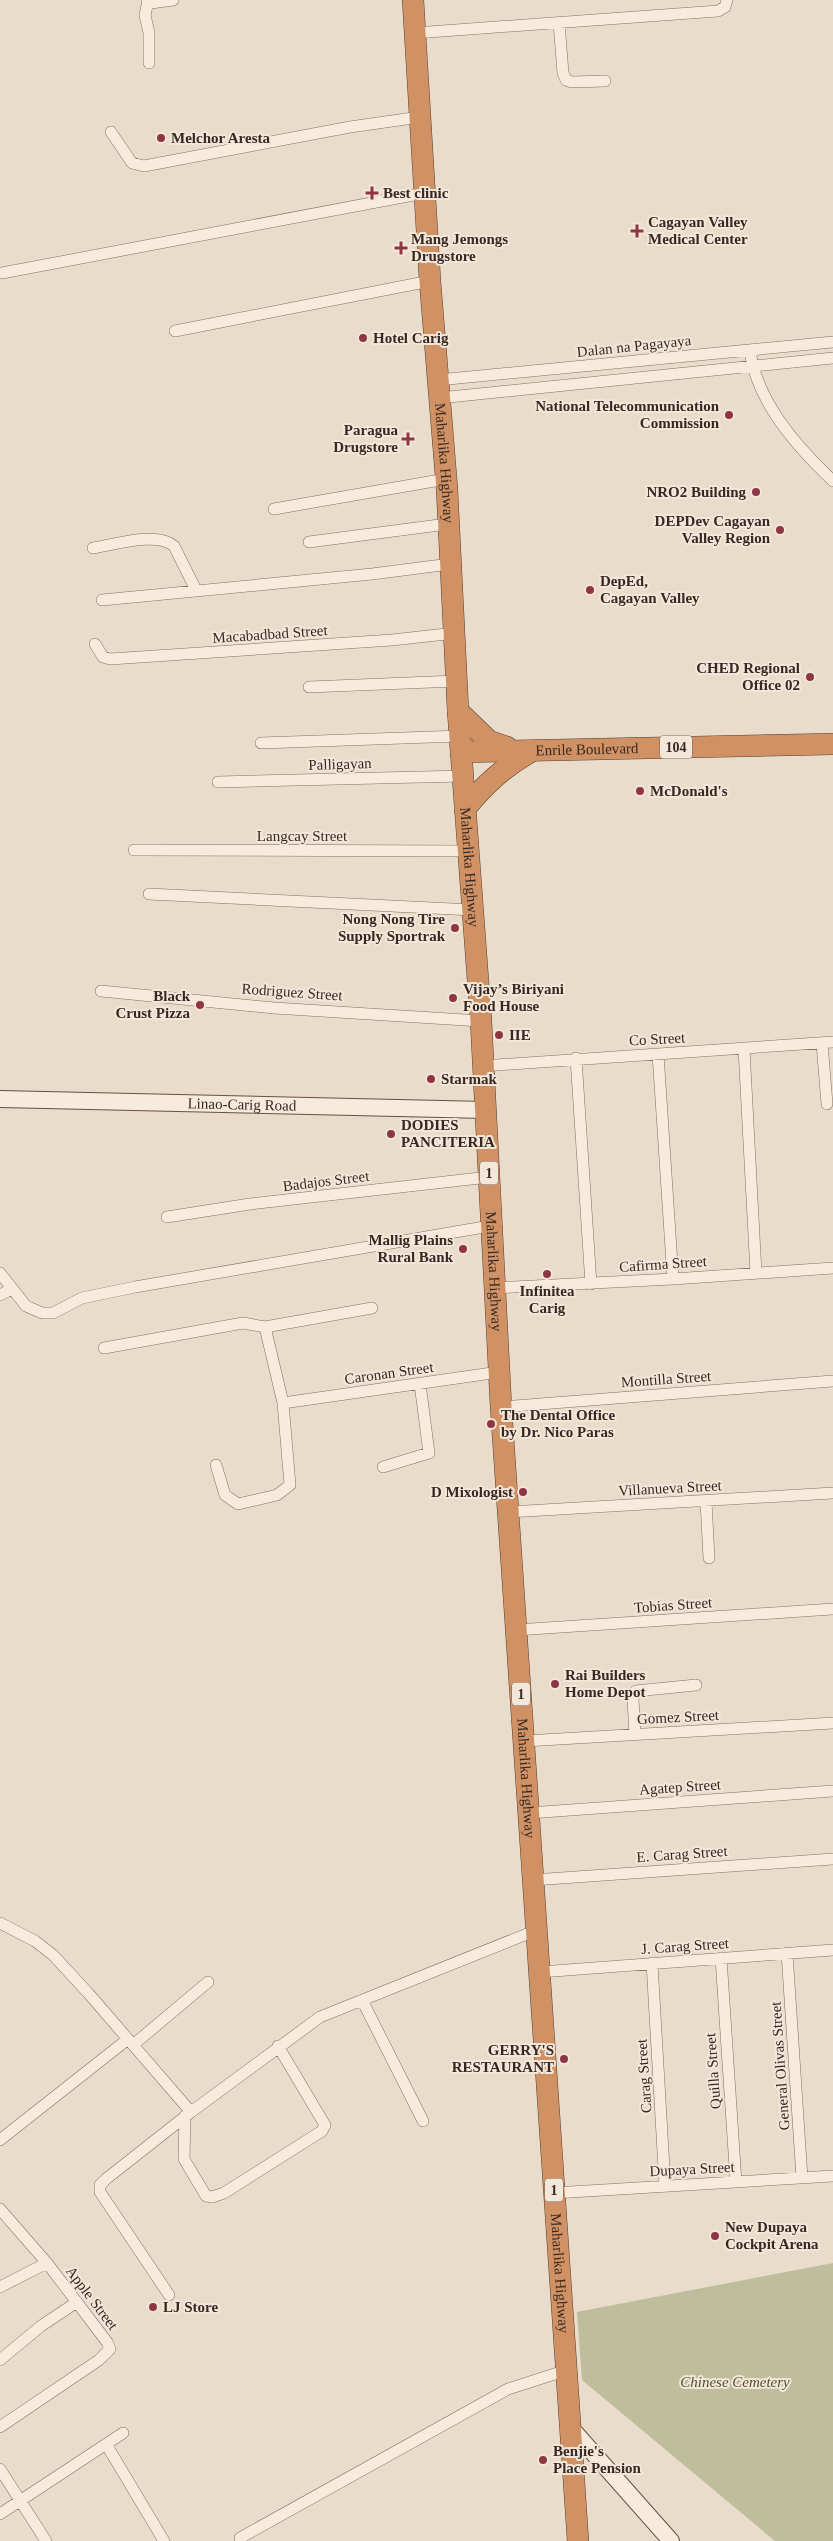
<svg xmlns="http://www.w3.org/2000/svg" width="833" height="2541" viewBox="0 0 833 2541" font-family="'Times New Roman',serif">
<rect width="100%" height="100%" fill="#eadcca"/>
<path fill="#bebd9c" d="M 833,2263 L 833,2541 L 775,2541 L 582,2380 L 577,2312 Z"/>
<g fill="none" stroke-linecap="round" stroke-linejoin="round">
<g stroke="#856f60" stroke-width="12">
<path id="street" d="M 147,0 L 151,3 L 173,0
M 148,1 L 145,15 L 149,33 L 149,63
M 559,23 L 563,73 L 566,80 L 572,82 L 605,81
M 415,33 L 718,11 L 725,7 L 727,0
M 111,132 L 132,163 L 144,166 L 350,127 L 420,117
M 2,273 L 424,193
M 175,331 L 430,281
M 750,350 C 756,401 797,447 833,481
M 438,380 L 833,342
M 439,398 L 833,358
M 274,509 L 446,479
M 309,542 L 447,524
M 93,548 C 114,545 157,531 174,546 L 196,590
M 102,600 L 372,574 L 450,564
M 95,644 L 103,657 L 110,659 L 392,640 L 455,633
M 309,687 L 456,681
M 261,743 L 460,736
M 218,782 L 463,776
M 134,850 L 469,851
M 149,894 L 473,910
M 101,991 L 274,1008 L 481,1021
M 822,1043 L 827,1104
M 744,1049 L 756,1273
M 658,1054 L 673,1279
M 576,1058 L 591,1284
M 482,1066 L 833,1042
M 167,1217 L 250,1204 L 489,1177
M 0,1273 L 26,1306 L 42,1313 L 53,1313 L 82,1298 L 135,1287 L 490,1226
M 495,1288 L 673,1279 L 833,1268
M 0,1295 L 12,1289
M 265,1327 L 372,1308
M 104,1348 L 243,1323 L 265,1327 L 283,1403 L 290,1485 L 277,1495 L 238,1504 L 225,1495 L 216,1465
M 283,1403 L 499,1372
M 501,1407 L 833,1381
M 383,1467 L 429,1453 L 420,1384
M 706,1501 L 709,1558
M 509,1512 L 833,1493
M 516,1630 L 833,1609
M 635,1734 L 633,1699 L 636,1691 L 696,1685
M 525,1741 L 833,1723
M 529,1813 L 833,1791
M 533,1880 L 833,1859
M 0,1923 L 35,1941 L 53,1955 L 89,1994 L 191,2112
M 787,1953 L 802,2178
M 721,1958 L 736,2182
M 652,1963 L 665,2186
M 540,1972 L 833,1950
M 362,2000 L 423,2121
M 133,2045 L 208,1982
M 185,2116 L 184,2159 L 206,2196 L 212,2197 L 224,2193 L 322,2131 L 325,2125 L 278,2046
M 0,2140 L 128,2039
M 554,2193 L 833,2176
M 0,2209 L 47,2263 L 107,2342 L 110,2349 L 99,2360 L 0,2427
M 0,2287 L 47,2263
M 169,2295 L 100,2192 L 100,2185 L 106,2179 L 191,2112 L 320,2017 L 537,1930
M 0,2360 L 41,2326 L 77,2302
M 106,2444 L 164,2541
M 0,2469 L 46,2541
M 0,2514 L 123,2433
M 240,2538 L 508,2389 L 567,2370"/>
</g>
<g stroke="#675043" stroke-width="18">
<g id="secondary">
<path id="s1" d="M 0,1099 L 486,1110"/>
<path d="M 571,2428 L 671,2541"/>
</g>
</g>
<g stroke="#543e33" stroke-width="22">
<g id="highway">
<path id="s2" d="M 413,0 L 430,281 L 447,489 L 458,711 L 481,1021 L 501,1407 L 578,2541"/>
<path d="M 458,711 L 489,741 L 507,747"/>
<path id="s3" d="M 461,752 L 833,744"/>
<path d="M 465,809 C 485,784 504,767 532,751"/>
</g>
</g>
<use href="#street" stroke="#f6ebdc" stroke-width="11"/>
<use href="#secondary" stroke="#f6ebdc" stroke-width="16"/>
<use href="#highway" stroke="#d09265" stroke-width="21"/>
</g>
<g fill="#8e3643" stroke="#f3e7d9" stroke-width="2">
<circle cx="161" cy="138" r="5"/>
<path d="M369.5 185.5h5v5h5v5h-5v5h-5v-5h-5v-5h5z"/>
<path d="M634.5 223.5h5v5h5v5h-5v5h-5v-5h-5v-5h5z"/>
<path d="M398.5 240.5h5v5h5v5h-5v5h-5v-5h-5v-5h5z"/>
<circle cx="363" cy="338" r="5"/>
<circle cx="729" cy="415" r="5"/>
<path d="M405.5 431.5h5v5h5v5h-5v5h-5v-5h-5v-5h5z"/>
<circle cx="756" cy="492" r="5"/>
<circle cx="780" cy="530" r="5"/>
<circle cx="590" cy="590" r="5"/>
<circle cx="810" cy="677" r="5"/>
<circle cx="640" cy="791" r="5"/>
<circle cx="455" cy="928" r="5"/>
<circle cx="453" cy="998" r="5"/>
<circle cx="200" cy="1005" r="5"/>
<circle cx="499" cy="1035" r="5"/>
<circle cx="431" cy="1079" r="5"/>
<circle cx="391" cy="1134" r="5"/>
<circle cx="463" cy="1249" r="5"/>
<circle cx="547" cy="1274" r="5"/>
<circle cx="491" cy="1424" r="5"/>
<circle cx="523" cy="1492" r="5"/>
<circle cx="555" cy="1684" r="5"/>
<circle cx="564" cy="2059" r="5"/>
<circle cx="715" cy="2236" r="5"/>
<circle cx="153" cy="2307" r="5"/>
<circle cx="543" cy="2460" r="5"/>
</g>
<g text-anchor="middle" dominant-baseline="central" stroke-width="4" stroke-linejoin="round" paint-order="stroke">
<g fill="#f3e7d9" stroke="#6f6259" stroke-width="1">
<rect x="660" y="735.5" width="32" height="23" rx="4"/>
<rect x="480" y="1161.5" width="18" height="23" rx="4"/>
<rect x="512" y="1682.5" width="18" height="23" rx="4"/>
<rect x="545" y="2178.5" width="18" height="23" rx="4"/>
</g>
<g font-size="14" font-weight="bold" fill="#372922">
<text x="676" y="747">104</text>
<text x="489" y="1173">1</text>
<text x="521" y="1694">1</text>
<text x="554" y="2190">1</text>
</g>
<g font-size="15" font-weight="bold" fill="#372922" stroke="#f3e7d9" text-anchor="start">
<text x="171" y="138">Melchor Aresta</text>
<text x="383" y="193">Best clinic</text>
<text x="648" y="222">Cagayan Valley<tspan x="648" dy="17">Medical Center</tspan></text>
<text x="411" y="239">Mang Jemongs<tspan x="411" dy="17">Drugstore</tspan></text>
<text x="373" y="338">Hotel Carig</text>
<text x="719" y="406" text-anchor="end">National Telecommunication<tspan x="719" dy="17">Commission</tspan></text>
<text x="398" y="430" text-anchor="end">Paragua<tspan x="398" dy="17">Drugstore</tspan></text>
<text x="746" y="492" text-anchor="end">NRO2 Building</text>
<text x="770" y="521" text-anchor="end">DEPDev Cagayan<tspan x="770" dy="17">Valley Region</tspan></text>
<text x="600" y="581">DepEd,<tspan x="600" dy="17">Cagayan Valley</tspan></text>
<text x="800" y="668" text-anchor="end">CHED Regional<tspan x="800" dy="17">Office 02</tspan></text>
<text x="650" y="791">McDonald's</text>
<text x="445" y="919" text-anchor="end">Nong Nong Tire<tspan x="445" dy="17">Supply Sportrak</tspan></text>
<text x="463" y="989">Vijay’s Biriyani<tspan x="463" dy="17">Food House</tspan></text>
<text x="190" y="996" text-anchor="end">Black<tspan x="190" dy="17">Crust Pizza</tspan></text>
<text x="509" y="1035">IIE</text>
<text x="441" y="1079">Starmak</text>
<text x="401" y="1125">DODIES<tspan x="401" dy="17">PANCITERIA</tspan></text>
<text x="453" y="1240" text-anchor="end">Mallig Plains<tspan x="453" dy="17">Rural Bank</tspan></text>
<text x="547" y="1291" text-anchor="middle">Infinitea<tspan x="547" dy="17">Carig</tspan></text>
<text x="501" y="1415">The Dental Office<tspan x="501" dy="17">by Dr. Nico Paras</tspan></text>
<text x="513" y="1492" text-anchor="end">D Mixologist</text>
<text x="565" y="1675">Rai Builders<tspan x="565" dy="17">Home Depot</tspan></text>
<text x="554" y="2050" text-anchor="end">GERRY'S<tspan x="554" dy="17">RESTAURANT</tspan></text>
<text x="725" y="2227">New Dupaya<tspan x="725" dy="17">Cockpit Arena</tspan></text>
<text x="163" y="2307">LJ Store</text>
<text x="553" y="2451">Benjie's<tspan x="553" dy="17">Place Pension</tspan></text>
</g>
<g font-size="15" fill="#372922" stroke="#f3e7d9">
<text transform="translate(634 346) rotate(-6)">Dalan na Pagayaya</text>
<text stroke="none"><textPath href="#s2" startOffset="464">Maharlika Highway</textPath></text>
<text transform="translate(270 634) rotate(-4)">Macabadbad Street</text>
<text stroke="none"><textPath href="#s3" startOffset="126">Enrile Boulevard</textPath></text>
<text transform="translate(340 764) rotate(-2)">Palligayan</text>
<text x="302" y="836">Langcay Street</text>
<text stroke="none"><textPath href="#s2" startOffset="869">Maharlika Highway</textPath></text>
<text transform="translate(292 992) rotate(4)">Rodriguez Street</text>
<text transform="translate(657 1039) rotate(-3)">Co Street</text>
<text stroke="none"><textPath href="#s1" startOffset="242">Linao-Carig Road</textPath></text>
<text transform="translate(326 1181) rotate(-7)">Badajos Street</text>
<text transform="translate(663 1264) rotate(-4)">Cafirma Street</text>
<text stroke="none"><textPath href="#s2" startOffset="1274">Maharlika Highway</textPath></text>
<text transform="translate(389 1373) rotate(-8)">Caronan Street</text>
<text transform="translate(666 1379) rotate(-4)">Montilla Street</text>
<text transform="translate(670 1488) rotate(-3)">Villanueva Street</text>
<text transform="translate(673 1605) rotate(-4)">Tobias Street</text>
<text transform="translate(678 1717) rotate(-3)">Gomez Street</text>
<text stroke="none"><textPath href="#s2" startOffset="1782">Maharlika Highway</textPath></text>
<text transform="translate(680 1787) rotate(-4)">Agatep Street</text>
<text transform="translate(682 1854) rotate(-4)">E. Carag Street</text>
<text transform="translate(685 1946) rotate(-4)">J. Carag Street</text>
<text transform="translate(780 2066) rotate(-94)">General Olivas Street</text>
<text transform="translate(713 2071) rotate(-94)">Quilla Street</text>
<text transform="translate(644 2076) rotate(-94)">Carag Street</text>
<text transform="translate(692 2169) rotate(-3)">Dupaya Street</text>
<text stroke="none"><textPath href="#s2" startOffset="2278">Maharlika Highway</textPath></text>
<text transform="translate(92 2298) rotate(53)">Apple Street</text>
</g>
<g font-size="15" font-style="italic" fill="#4d522b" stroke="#f3e7d9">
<text x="735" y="2382">Chinese Cemetery</text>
</g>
</g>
</svg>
